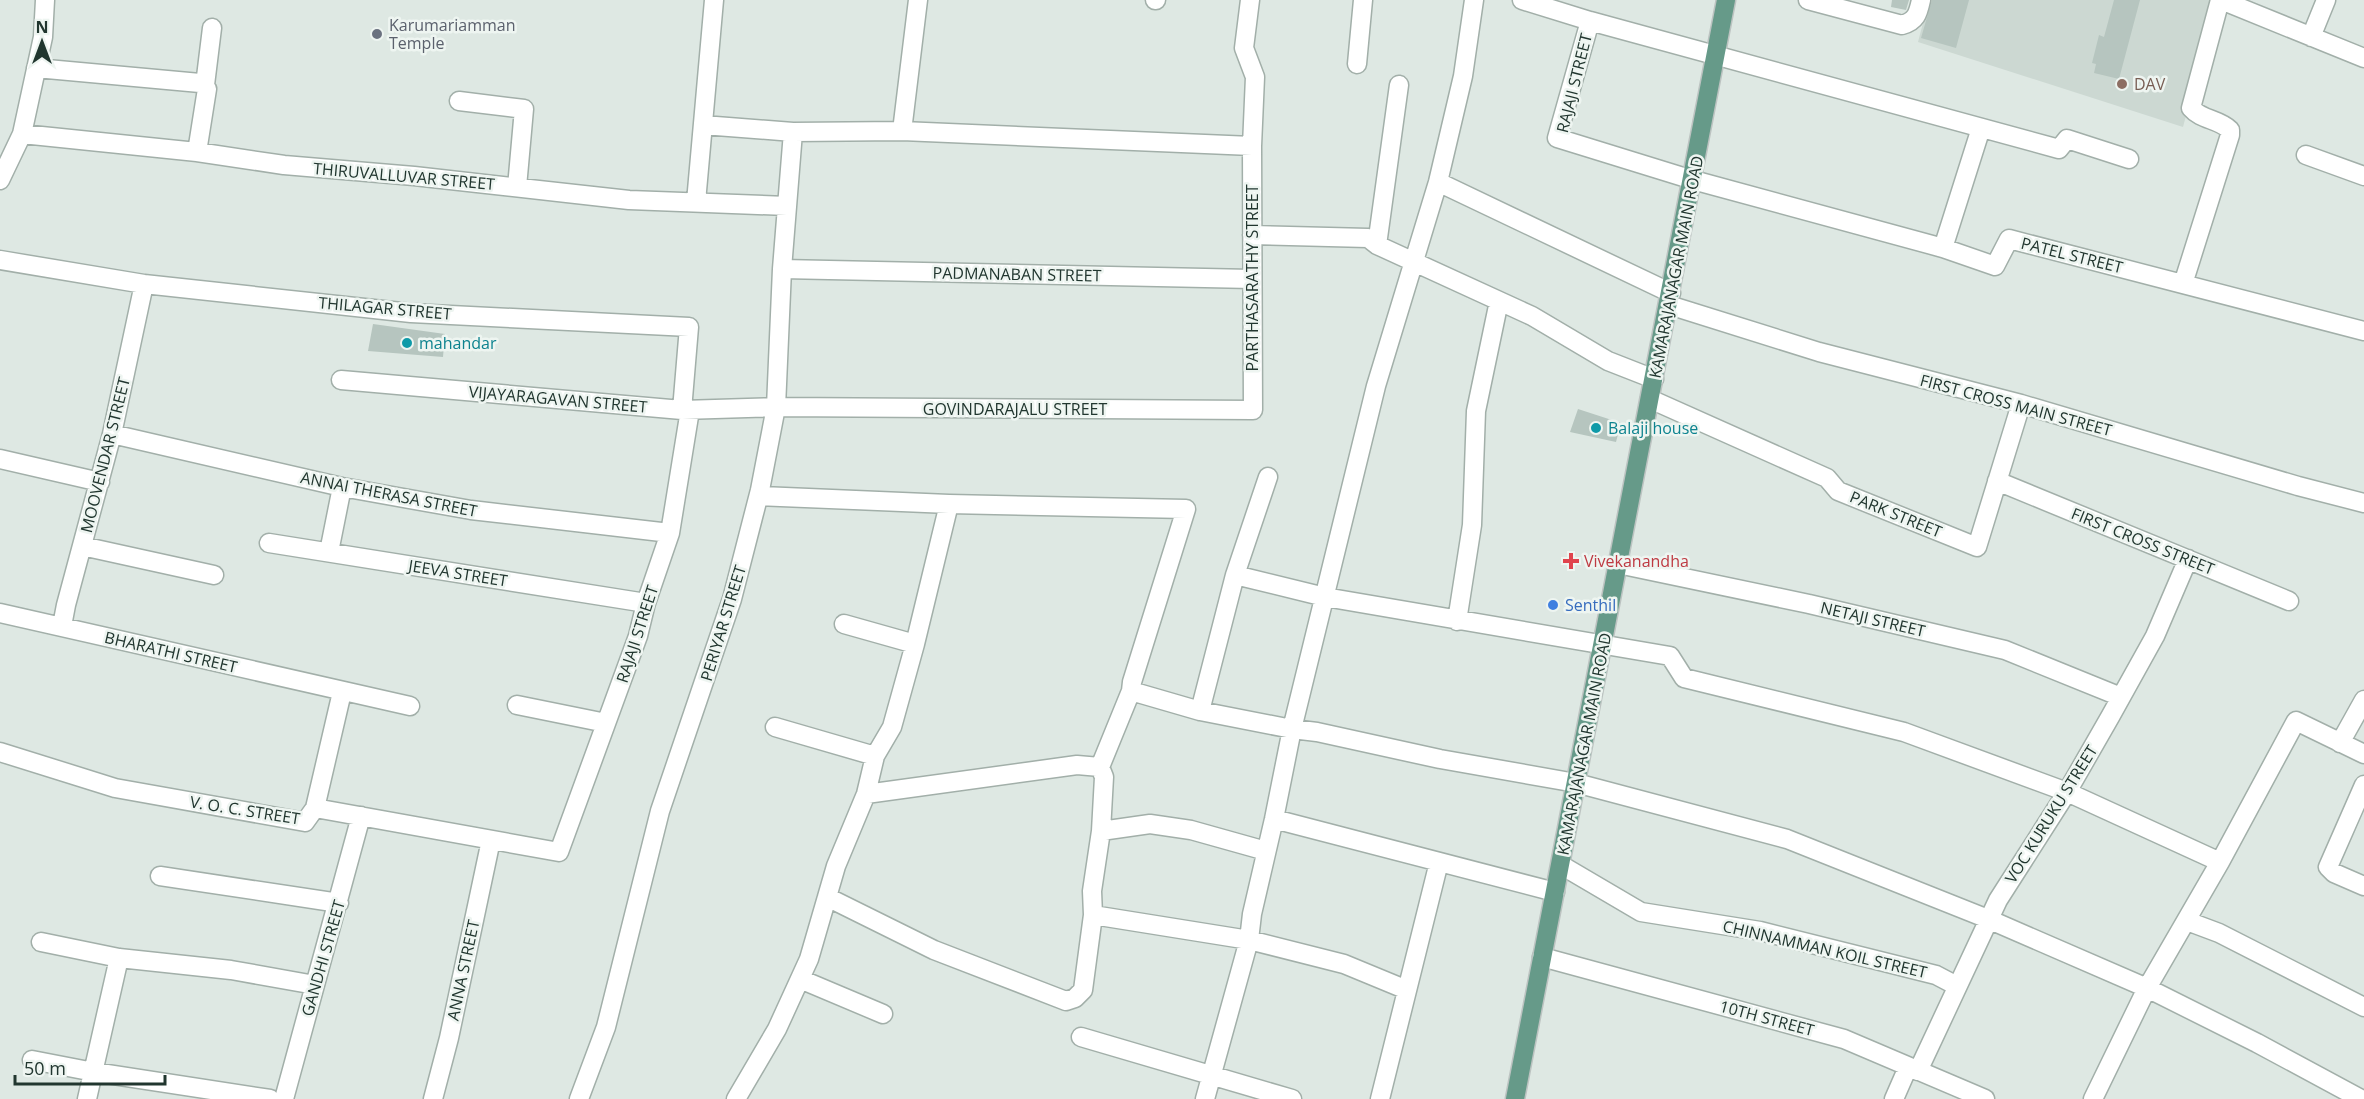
<svg xmlns="http://www.w3.org/2000/svg" width="2364" height="1099" viewBox="0 0 2364 1099" font-family="'Open Sans',sans-serif">
<rect width="100%" height="100%" fill="#dee8e3"/>
<path fill="#ccd8d2" d="M 1929,0 L 2217,0 L 2183,127 L 1918,42 Z"/>
<path fill="#b6c5bf" d="M 1892,0 L 1909,0 L 1906,10 L 1891,7 Z
M 1932,0 L 1969,0 L 1956,48 L 1921,38 Z
M 2114,0 L 2140,0 L 2119,79 L 2094,73 L 2096,64 L 2092,63 L 2099,35 L 2104,37 Z
M 373,324 L 445,334 L 443,357 L 368,351 Z
M 1578,409 L 1621,423 L 1616,442 L 1570,432 Z"/>
<g fill="none" stroke-linecap="round" stroke-linejoin="round">
<g stroke="#a2afa9" stroke-width="21">
<path id="minor" d="M 1155,0 L 1156,0
M 1522,0 L 1590,21
M 1808,0 L 1902,25 C 1916,21 1918,14 1921,0
M 2221,0 L 2364,58
M 2311,37 L 2326,0
M 1357,64 L 1363,0
M 36,68 L 200,83 L 207,89 L 197,152
M 205,85 L 212,28
M 459,101 L 524,109 L 517,187
M 703,125 L 793,132 L 902,131 L 1252,146
M 902,131 L 918,0
M 22,134 L 197,152 L 284,165 L 414,176 L 629,200 L 787,206
M 2306,155 L 2364,176
M 2129,159 L 2067,139 L 2059,149 L 1590,21 L 1557,138 L 1693,180 L 1943,248 L 1995,266 L 2009,239 L 2364,331
M 0,180 L 22,134 L 43,37 L 45,0
M 1438,182 L 1671,293
M 696,202 L 714,0
M 1252,235 L 1368,238 L 1377,245 L 1532,316 L 1608,361 L 1654,379
M 1377,245 L 1399,85
M 1943,248 L 1981,128
M 0,260 L 144,284 L 411,313 L 689,327 L 682,410
M 782,269 L 1252,279
M 2183,284 L 2230,135 L 2230,130 C 2219,119 2201,120 2191,108 L 2220,0
M 1669,305 L 1819,352 L 2021,404 L 2298,486 L 2364,503
M 341,380 L 682,410 L 776,407 L 1253,410 L 1252,146 L 1255,77 L 1244,48 L 1250,0
M 1650,399 L 1827,478 L 1838,491 L 1977,547 L 2021,404
M 112,434 L 342,487 L 471,510 L 670,533
M 0,459 L 100,482
M 1997,481 L 2289,601
M 759,496 L 949,504 L 1186,509 L 1132,682 L 1131,691 L 1100,767
M 269,543 L 646,603
M 82,546 L 214,575
M 329,552 L 342,487
M 1618,564 L 1809,604 L 2005,650 L 2121,697
M 1235,575 L 1325,597 L 1670,656 L 1684,678 L 1904,732 L 2067,792 L 2220,862
M 0,613 L 410,706
M 1457,621 L 1472,525 L 1476,411 L 1499,301
M 844,624 L 915,644
M 62,626 L 66,605 L 112,434 L 144,284
M 1131,691 L 1200,711 L 1292,729 L 1317,732 L 1440,759 L 1576,783 L 1787,839 L 1988,919 L 2147,988 L 2257,1043 L 2361,1099
M 517,705 L 606,723
M 1200,711 L 1235,575 L 1268,477
M 2340,743 L 2364,700
M 0,752 L 115,788 L 305,822 L 315,808 L 559,852 L 638,636 L 646,603 L 670,533 L 690,410
M 875,756 L 892,727 L 915,644 L 949,504
M 2364,785 L 2328,867 L 2334,873 L 2364,886
M 315,808 L 342,692
M 1274,819 L 1555,892
M 1101,831 L 1150,824 L 1191,830 L 1266,851
M 1561,865 L 1641,912 L 1760,931 L 1936,975 L 1957,986
M 160,876 L 339,903
M 827,897 L 934,950 L 1066,1001 L 1075,998 L 1083,990 L 1093,915 L 1092,891 L 1101,831 L 1104,777 L 1100,767 L 1077,765 L 866,794
M 1093,915 L 1249,940 L 1205,1099
M 2187,921 L 2219,933 L 2364,1007
M 41,942 L 119,958 L 231,970 L 315,985
M 1542,957 L 1844,1039 L 1985,1099
M 800,979 L 883,1014
M 1407,990 L 1344,964 L 1249,940 L 1252,914 L 1274,819 L 1292,729 L 1376,386 L 1438,182 L 1463,76 L 1474,0
M 1081,1037 L 1292,1099
M 32,1060 L 94,1072 L 270,1099
M 1918,1071 L 1998,900 L 2067,792 L 2110,717 L 2155,636 L 2188,559
M 87,1099 L 119,958
M 284,1099 L 361,816
M 433,1099 L 449,1038 L 491,840
M 579,1099 L 606,1027 L 660,811 L 732,599 L 760,490 L 776,407 L 782,269 L 793,132
M 736,1099 L 777,1029 L 809,959 L 836,866 L 866,794 L 875,756 L 775,727
M 1380,1099 L 1439,862
M 1894,1099 L 1908,1067
M 2093,1099 L 2147,988 L 2220,862 L 2296,721 L 2364,754"/>
</g>
<g stroke="#bcc3c1" stroke-width="21">
<path id="major" d="M 1515,1099 L 1726,0"/>
</g>
<use href="#minor" stroke="#fff" stroke-width="18"/>
<use href="#major" stroke="#669a89" stroke-width="18"/>
</g>
<circle fill="#6b7280" stroke="#eef5f1" stroke-width="2" cx="377" cy="34" r="6"/>
<circle fill="#8d6e63" stroke="#eef5f1" stroke-width="2" cx="2122" cy="84" r="6"/>
<g fill="#0f9aa8" stroke="#eef5f1" stroke-width="2">
<circle cx="407" cy="343" r="6"/>
<circle cx="1596" cy="428" r="6"/>
</g>
<path fill="#e0444e" stroke="#eef5f1" stroke-width="2" d="M1568 552h6v6h6v6h-6v6h-6v-6h-6v-6h6z"/>
<circle fill="#3f7fe0" stroke="#eef5f1" stroke-width="2" cx="1553" cy="605" r="6"/>
<g text-anchor="middle" dominant-baseline="central" stroke-width="5" stroke-linejoin="round" paint-order="stroke">
<g font-size="16" fill="#5b616d" stroke="#eef5f1" text-anchor="start">
<text x="389" y="25">Karumariamman<tspan x="389" dy="18">Temple</tspan></text>
</g>
<g font-size="16" fill="#21362f" stroke="#eef5f1">
<text transform="translate(1574 83) rotate(-76)">RAJAJI STREET</text>
<text transform="translate(404 176) rotate(5)">THIRUVALLUVAR STREET</text>
<text transform="translate(2072 255) rotate(14)">PATEL STREET</text>
<text transform="translate(1676 267) rotate(-79)">KAMARAJANAGAR MAIN ROAD</text>
<text transform="translate(1017 274) rotate(1)">PADMANABAN STREET</text>
<text transform="translate(1252 278) rotate(-90)">PARTHASARATHY STREET</text>
<text transform="translate(385 308) rotate(5)">THILAGAR STREET</text>
<text transform="translate(558 399) rotate(5)">VIJAYARAGAVAN STREET</text>
<text transform="translate(2016 405) rotate(15)">FIRST CROSS MAIN STREET</text>
<text x="1015" y="409">GOVINDARAJALU STREET</text>
<text transform="translate(105 455) rotate(-76)">MOOVENDAR STREET</text>
<text transform="translate(389 494) rotate(11)">ANNAI THERASA STREET</text>
<text transform="translate(1896 514) rotate(22)">PARK STREET</text>
<text transform="translate(2143 541) rotate(22)">FIRST CROSS STREET</text>
<text transform="translate(458 573) rotate(9)">JEEVA STREET</text>
<text transform="translate(1873 619) rotate(13)">NETAJI STREET</text>
<text transform="translate(723 623) rotate(-73)">PERIYAR STREET</text>
<text transform="translate(637 634) rotate(-72)">RAJAJI STREET</text>
<text transform="translate(171 652) rotate(13)">BHARATHI STREET</text>
<text transform="translate(1584 744) rotate(-79)">KAMARAJANAGAR MAIN ROAD</text>
<text transform="translate(245 810) rotate(9)">V. O. C. STREET</text>
<text transform="translate(2051 814) rotate(-58)">VOC KURUKU STREET</text>
<text transform="translate(1825 949) rotate(13)">CHINNAMMAN KOIL STREET</text>
<text transform="translate(323 958) rotate(-74)">GANDHI STREET</text>
<text transform="translate(463 970) rotate(-78)">ANNA STREET</text>
<text transform="translate(1767 1018) rotate(15)">10TH STREET</text>
</g>
<g font-size="16" fill="#785e54" stroke="#eef5f1" text-anchor="start">
<text x="2134" y="84">DAV</text>
</g>
<g font-size="16" fill="#0d838f" stroke="#eef5f1" text-anchor="start">
<text x="419" y="343">mahandar</text>
<text x="1608" y="428">Balaji house</text>
</g>
<g font-size="16" fill="#be3a42" stroke="#eef5f1" text-anchor="start">
<text x="1584" y="561">Vivekanandha</text>
</g>
<g font-size="16" fill="#366cbe" stroke="#eef5f1" text-anchor="start">
<text x="1565" y="605">Senthil</text>
</g>
</g>
<g transform="translate(42 42)" stroke="#eef5f1" stroke-width="4.5" paint-order="stroke">
<path d="M0-4.5L10 22L0 15L-10 22Z" fill="#21362f"/>
<text y="-9" font-size="16" font-weight="bold" text-anchor="middle" fill="#21362f">N</text>
</g>
<path d="M15 1075v9h150v-9" fill="none" stroke="#21362f" stroke-width="3"/>
<text x="24" y="1075" font-size="18" fill="#21362f" stroke="#eef5f1" stroke-width="4.5" paint-order="stroke">50 m</text>
</svg>
